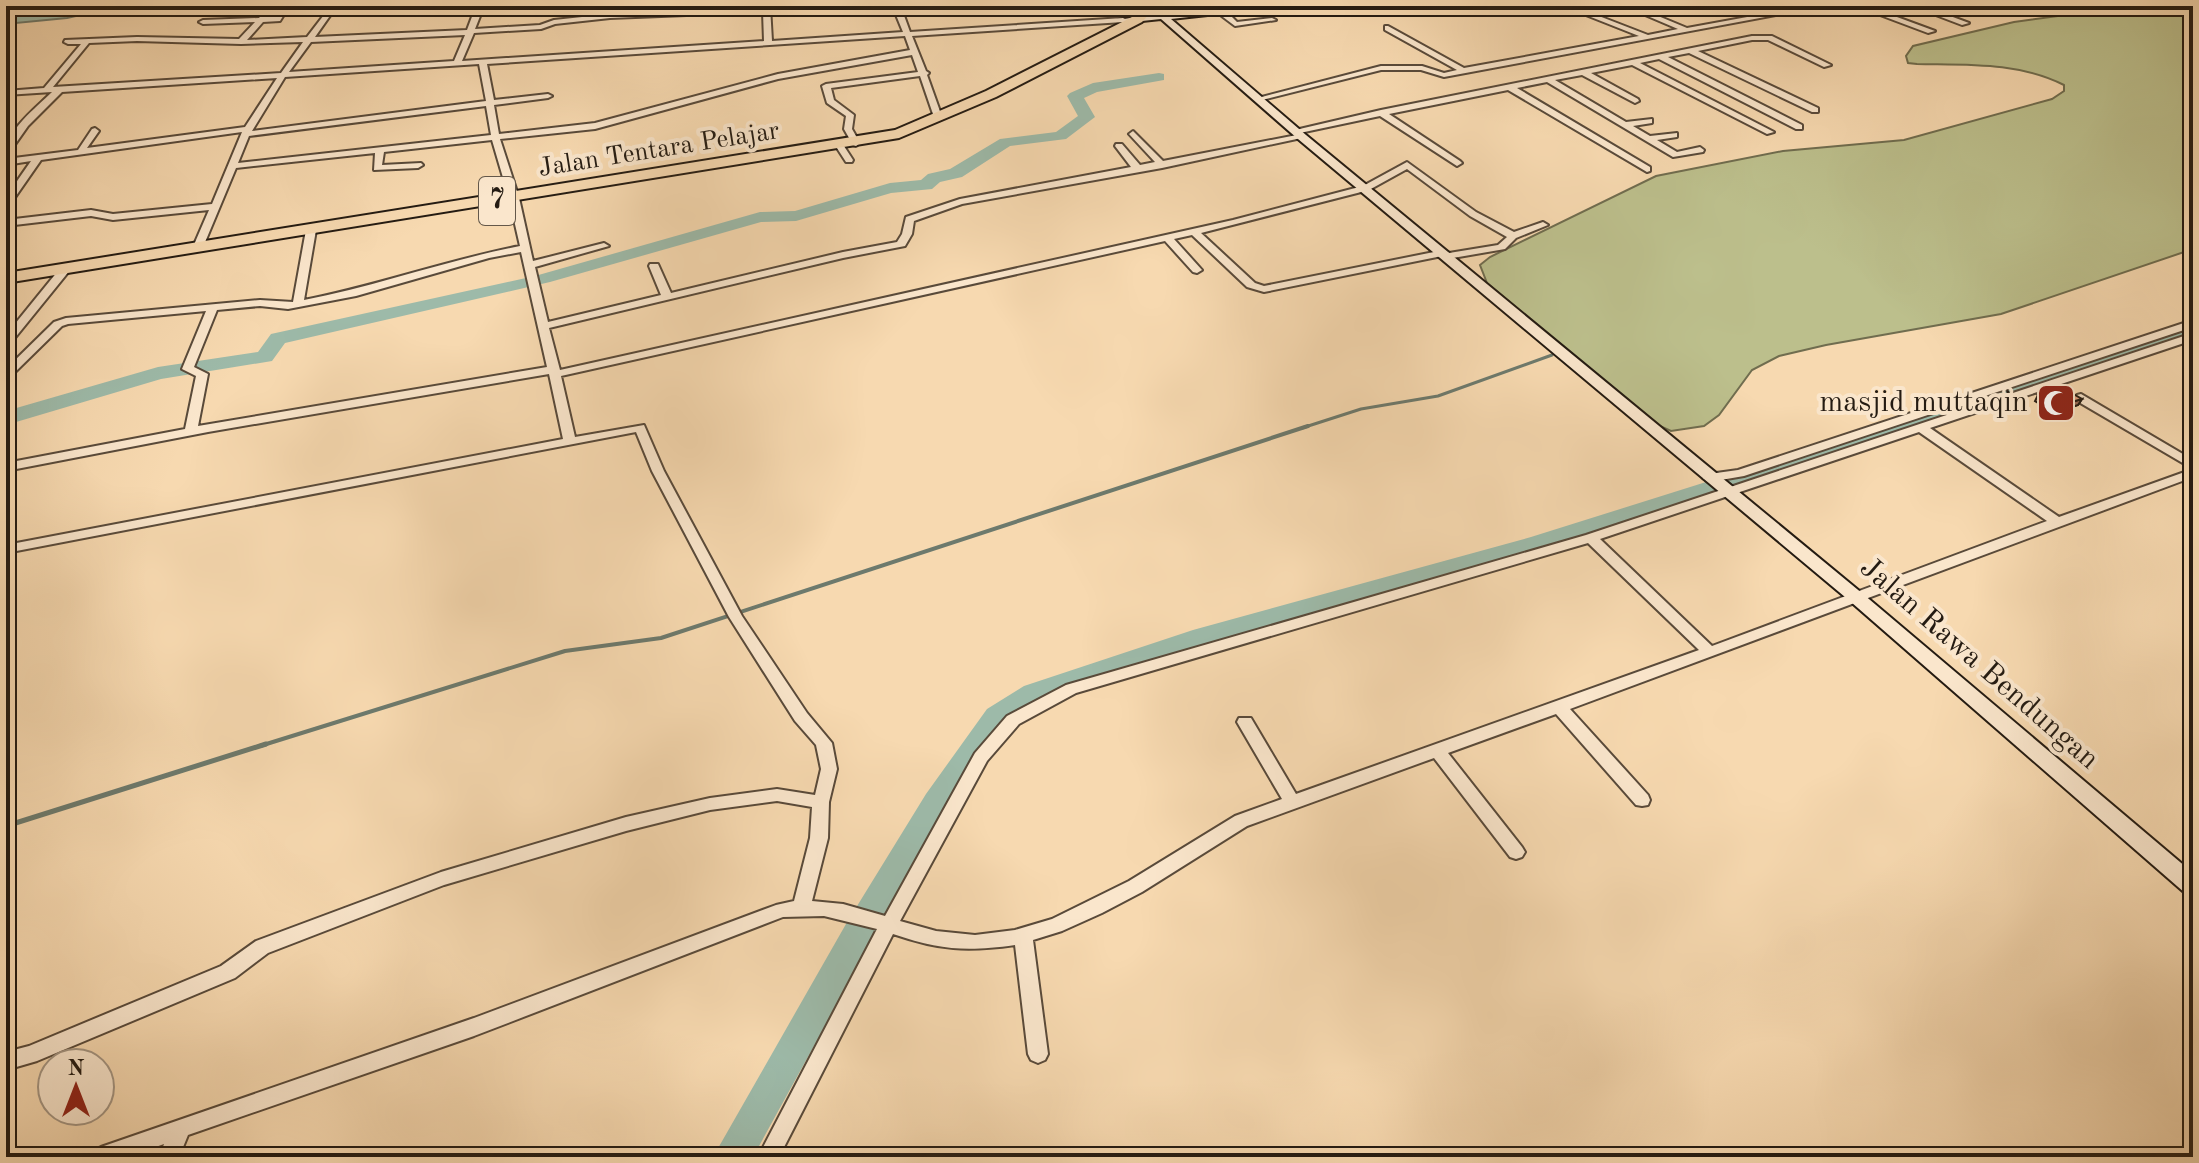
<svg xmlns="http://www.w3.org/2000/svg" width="2199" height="1163" viewBox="0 0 2199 1163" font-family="'Old Standard TT',serif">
<rect width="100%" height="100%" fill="#f7d9b0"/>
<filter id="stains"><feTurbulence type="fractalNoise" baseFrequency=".0025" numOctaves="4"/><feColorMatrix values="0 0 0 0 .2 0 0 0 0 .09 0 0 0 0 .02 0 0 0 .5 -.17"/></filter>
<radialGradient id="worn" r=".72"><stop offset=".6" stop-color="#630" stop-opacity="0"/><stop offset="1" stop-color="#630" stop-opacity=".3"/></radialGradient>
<path fill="#bcbf8c" stroke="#706d4f" stroke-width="2" d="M 2132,6 L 2193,6 L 2193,249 L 2001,314 L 1826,345 L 1779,356 L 1752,370 L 1719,415 L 1704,426 L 1671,431 L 1651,422 L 1487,283 L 1480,265 L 1490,257 L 1656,176 L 1783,151 L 1904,140 L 2052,99 L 2064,91 L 2064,85 C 2018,62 1968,65 1917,64 L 1908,63 L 1906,56 L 1913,46 L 2014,22 Z"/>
<path fill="#9dbaa9" stroke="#6d7a6d" stroke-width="2" d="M 6,6 L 120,6 L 67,18 L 6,24 Z"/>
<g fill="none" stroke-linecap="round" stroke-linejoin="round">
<path stroke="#6d7a6d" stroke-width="3" d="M 1302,428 L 1361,409 L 1438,396 L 1552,355"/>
<path stroke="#6d7a6d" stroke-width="4" d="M 260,746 L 565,651 L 661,638 L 1308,426"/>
<path stroke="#6d7a6d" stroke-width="5" d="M 6,826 L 266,744"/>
<path fill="#9dbaa9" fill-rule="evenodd" d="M 1159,73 L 1164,74 L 1164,80 L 1097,92 L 1084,98 L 1095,117 L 1066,139 L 1010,146 L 962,177 L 940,182 L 932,189 L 891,193 L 796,221 L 761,222 L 550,282 L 285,343 L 272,361 L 161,379 L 6,425 L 6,411 L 158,367 L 258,352 L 271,334 L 535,276 L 760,212 L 795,211 L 890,183 L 921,180 L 928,174 L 950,169 L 1000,139 L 1056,132 L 1078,116 L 1067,96 L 1070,93 L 1093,83 Z
M 2193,324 L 2193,337 L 1939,424 L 1549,549 L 1212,644 L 1044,700 L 1007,725 L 948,812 L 870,944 L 753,1157 L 713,1157 L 846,924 L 926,794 L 987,709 L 1024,686 L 1193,630 L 1531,537 L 1923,414 Z"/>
<g stroke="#594a3a" stroke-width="4">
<path id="street" d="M 269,6 L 276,7 L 267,17 L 275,17 L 282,6 L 290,6 L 288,9 L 380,6 L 376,8 L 334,10 L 315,37 L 467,30 L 476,6 L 484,6 L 475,29 L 540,25 L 554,20 L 610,14 L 770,6 L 772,41 L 903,32 L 894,10 L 898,6 L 906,6 L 902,10 L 910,32 L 1123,18 L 1127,20 L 1123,22 L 912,36 L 926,71 L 929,73 L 927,75 L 942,117 L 938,120 L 934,117 L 920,76 L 831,88 L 834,100 L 854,115 L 852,129 L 860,143 L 856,146 L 853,145 L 844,129 L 846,116 L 827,103 L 822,86 L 826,84 L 918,72 L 912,55 L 778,79 L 595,129 L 500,139 L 519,198 L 533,261 L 604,243 L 609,246 L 535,267 L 548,322 L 661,295 L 649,266 L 650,264 L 658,264 L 671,293 L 843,252 L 897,242 L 902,234 L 906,217 L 960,199 L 1131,167 L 1115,146 L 1116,144 L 1122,144 L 1140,165 L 1155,162 L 1129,134 L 1133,131 L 1163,161 L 1302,134 L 1306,137 L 1162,168 L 962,204 L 914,221 L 912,234 L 905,246 L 843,258 L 549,328 L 560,370 L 1233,220 L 1363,186 L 1407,162 L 1476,212 L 1514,232 L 1543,222 L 1548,225 L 1516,238 L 1505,249 L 1447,259 L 1442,256 L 1264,292 L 1247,287 L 1192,235 L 1174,239 L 1202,270 L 1197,273 L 1193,272 L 1165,241 L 561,376 L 575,437 L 644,425 L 664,471 L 742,616 L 807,713 L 832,743 L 837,769 L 829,802 L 828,838 L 812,901 L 843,904 L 885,916 L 975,753 L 1007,716 L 1066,685 L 1586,535 L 2193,333 L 2193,340 L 1930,428 L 2059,517 L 2193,469 L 2193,477 L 1570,709 L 1648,795 L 1650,800 L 1648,805 L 1642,806 L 1636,805 L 1556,714 L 1448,753 L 1522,847 L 1525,852 L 1522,857 L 1516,859 L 1510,857 L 1434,758 L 1247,826 L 1142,892 L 1102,913 L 1062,931 L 1033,940 L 1048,1054 L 1045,1060 L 1038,1063 L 1031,1060 L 1028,1054 L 1015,945 C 966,952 940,950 893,934 L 779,1157 L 758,1157 L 877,929 L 824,916 L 783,917 L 474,1036 L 188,1135 L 179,1157 L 159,1157 L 164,1144 L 128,1157 L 91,1157 L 94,1150 L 101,1147 L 474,1018 L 776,905 L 794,901 L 810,838 L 812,807 L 777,801 L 710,810 L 626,831 L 444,885 L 268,953 L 235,978 L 37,1061 L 6,1070 L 6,1052 L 29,1046 L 221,966 L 256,941 L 441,872 L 626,817 L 710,798 L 777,789 L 815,795 L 821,769 L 816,745 L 795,721 L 729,617 L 652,471 L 636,432 L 6,553 L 6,545 L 563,439 L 549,374 L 208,432 L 6,471 L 6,463 L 185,429 L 196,376 L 182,369 L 206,311 L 68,324 L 62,326 L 10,377 L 6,378 L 6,369 L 54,322 L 66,318 L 260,300 L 293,302 L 306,230 L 311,227 L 316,230 L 304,300 C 377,286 447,260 520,246 L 509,198 L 492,140 L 384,152 L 382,165 L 421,163 L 423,165 L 418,168 L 374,170 L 375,153 L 236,168 L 203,247 L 198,250 L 193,247 L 209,210 L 113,220 L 91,216 L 6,226 L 6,220 L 91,210 L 113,214 L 212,204 L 242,132 L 41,160 L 9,206 L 6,207 L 6,197 L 31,161 L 6,165 L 6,159 L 78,150 L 92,129 L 95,128 L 99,131 L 87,148 L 245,127 L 277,78 L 62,92 L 28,126 L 9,153 L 6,154 C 6,130 36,108 52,92 L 6,95 L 6,91 L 44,88 L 81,44 L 68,44 L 64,42 L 65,40 L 137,37 L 239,39 L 255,22 L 203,24 L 199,22 L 203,20 L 259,18 ZM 327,11 L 307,37 L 247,40 L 263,22 L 280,21 L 285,13 ZM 763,12 L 764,41 L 462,61 L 474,33 L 541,29 L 555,24 L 610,18 ZM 465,35 L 454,61 L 289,72 L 311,42 ZM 905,36 L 910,50 L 778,74 L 595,123 L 499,134 L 494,105 L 548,98 L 552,96 L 548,94 L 494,100 L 487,64 ZM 137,41 L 241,44 L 303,42 L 281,73 L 53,87 L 89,43 ZM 479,64 L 486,101 L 252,131 L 285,77 ZM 486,106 L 491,135 L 238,163 L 249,136 ZM 1407,169 L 1470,216 L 1507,237 L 1498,245 L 1449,253 L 1444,250 L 1264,286 L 1255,283 L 1201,233 L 1369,190 ZM 521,252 L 547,367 L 198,426 L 208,374 L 194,367 L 217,310 L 260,306 L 288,309 L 356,296 L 489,258 ZM 1919,432 L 2047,521 L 1712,646 L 1600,539 ZM 1588,543 L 1699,650 L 1296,794 L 1251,718 L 1239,718 L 1237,722 L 1282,799 L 1235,816 L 1129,881 L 1052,919 L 1015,930 L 975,935 L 936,931 L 900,921 L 987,761 L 1019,724 L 1076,693 Z
M 1250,6 L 1258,6 L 1260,8 L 1256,10 Z
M 1563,6 L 1573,6 L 1648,35 L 1678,29 L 1624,6 L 1634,6 L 1687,28 L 1808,6 L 1824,6 L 1444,77 L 1421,70 L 1381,70 L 1258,101 L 1254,99 L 1381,66 L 1422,66 L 1444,73 L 1457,70 L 1385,30 L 1385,26 L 1388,26 L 1464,68 L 1639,36 Z
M 1856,6 L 1867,6 L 1935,31 L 1928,33 Z
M 1912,6 L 1923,6 L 1969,23 L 1962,25 Z
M 1219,10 L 1225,10 L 1237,22 L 1272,18 L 1276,20 L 1235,26 L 1219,14 Z
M 1752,36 L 1772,36 L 1831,65 L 1824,67 L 1768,40 L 1752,40 L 1698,51 L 1818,108 L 1818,112 L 1812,112 L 1689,53 L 1668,57 L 1802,125 L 1802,129 L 1796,129 L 1659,59 L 1640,63 L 1774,132 L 1767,134 L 1632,65 L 1591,73 L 1638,99 L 1639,101 L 1635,103 L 1582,75 L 1555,80 L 1626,122 L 1652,119 L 1652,123 L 1633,126 L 1650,136 L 1677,133 L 1677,137 L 1657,140 L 1677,152 L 1700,147 L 1704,150 L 1703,152 L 1673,157 L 1547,82 L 1517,88 L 1650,167 L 1650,171 L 1647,172 L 1508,90 L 1389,114 L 1460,161 L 1462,163 L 1457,166 L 1380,116 L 1295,134 L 1291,131 L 1381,110 Z
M 836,143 L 842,143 L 853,160 L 852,162 L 846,162 L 835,145 Z
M 66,265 L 70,266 L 70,270 L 10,344 L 6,345 L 6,335 L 62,266 Z
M 2193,320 L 2193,327 L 1744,476 L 1709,482 L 1703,478 L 1709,474 L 1738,470 Z
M 2081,394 L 2193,460 L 2193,469 L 2077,401 L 2077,395 Z"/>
</g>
<g stroke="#241b12" stroke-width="4">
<path id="secondary" d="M 1146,6 L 1157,6 L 1165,14 L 1289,6 L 1171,19 L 1306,135 L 1863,594 L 2193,873 L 2193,895 L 2185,893 L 1851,602 L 1298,139 L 1161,19 L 1123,23 L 1118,20 L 1155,14 Z"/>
</g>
<g stroke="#241b12" stroke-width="4">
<path id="highway" d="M 1144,6 L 1157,6 L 1142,22 L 996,97 L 899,138 L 6,283 L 6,273 L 895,130 L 986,91 L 1134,16 Z"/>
</g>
<use href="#street" fill="#fae6cc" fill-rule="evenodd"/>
<use href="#secondary" fill="#fae6cc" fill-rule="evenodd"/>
<use href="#highway" fill="#f7d9b0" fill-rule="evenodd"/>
</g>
<path fill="#be876b" stroke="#241b12" stroke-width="2" d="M 2038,395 L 2082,399 L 2078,405 L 2055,413 L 2035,401 Z"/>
<path fill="#9b6e57" stroke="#241b12" stroke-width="2" d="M 2082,399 L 2078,405 L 2055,413 L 2058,406 Z"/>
<path fill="#dd9d7c" stroke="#241b12" stroke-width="2" d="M 2061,387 L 2082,399 L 2058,406 L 2038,395 Z"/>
<defs>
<g id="mosque-square" transform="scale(2)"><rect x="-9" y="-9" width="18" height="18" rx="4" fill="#8f2418" stroke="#fae6cc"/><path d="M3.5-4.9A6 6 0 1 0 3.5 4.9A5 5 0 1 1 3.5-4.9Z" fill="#fff"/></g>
</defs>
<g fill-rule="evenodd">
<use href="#mosque-square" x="2056" y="403"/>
</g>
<g text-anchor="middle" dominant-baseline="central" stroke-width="8" stroke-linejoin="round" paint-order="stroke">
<g font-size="26" fill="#241b12" stroke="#fae6cc">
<text transform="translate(659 150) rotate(-9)">Jalan Tentara Pelajar</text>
</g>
<rect fill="#fae6cc" stroke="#64584a" stroke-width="2" x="479" y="177" width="36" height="48" rx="6"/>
<g font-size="28" font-weight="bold" fill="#241b12">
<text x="497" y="201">7</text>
</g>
<g font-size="30" fill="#241b12" stroke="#fae6cc" text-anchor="end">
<text x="2028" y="403">masjid muttaqin</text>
</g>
<g font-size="30" fill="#241b12" stroke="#fae6cc">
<text transform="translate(1979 664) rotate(41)">Jalan Rawa Bendungan</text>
</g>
</g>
<rect width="2199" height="1163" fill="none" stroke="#f7d9b0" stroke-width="32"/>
<rect x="8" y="8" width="2183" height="1147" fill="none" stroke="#241b12" stroke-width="4"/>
<rect x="16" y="16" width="2167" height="1131" fill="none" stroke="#241b12" stroke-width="2"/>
<g transform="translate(76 1087)"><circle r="38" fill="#fae6cc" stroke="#a49582" stroke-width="2"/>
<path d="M0-6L14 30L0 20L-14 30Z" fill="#8f2418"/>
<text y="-12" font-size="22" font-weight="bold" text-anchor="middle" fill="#241b12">N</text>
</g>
<rect width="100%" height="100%" filter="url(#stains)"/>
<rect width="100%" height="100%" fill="url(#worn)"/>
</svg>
